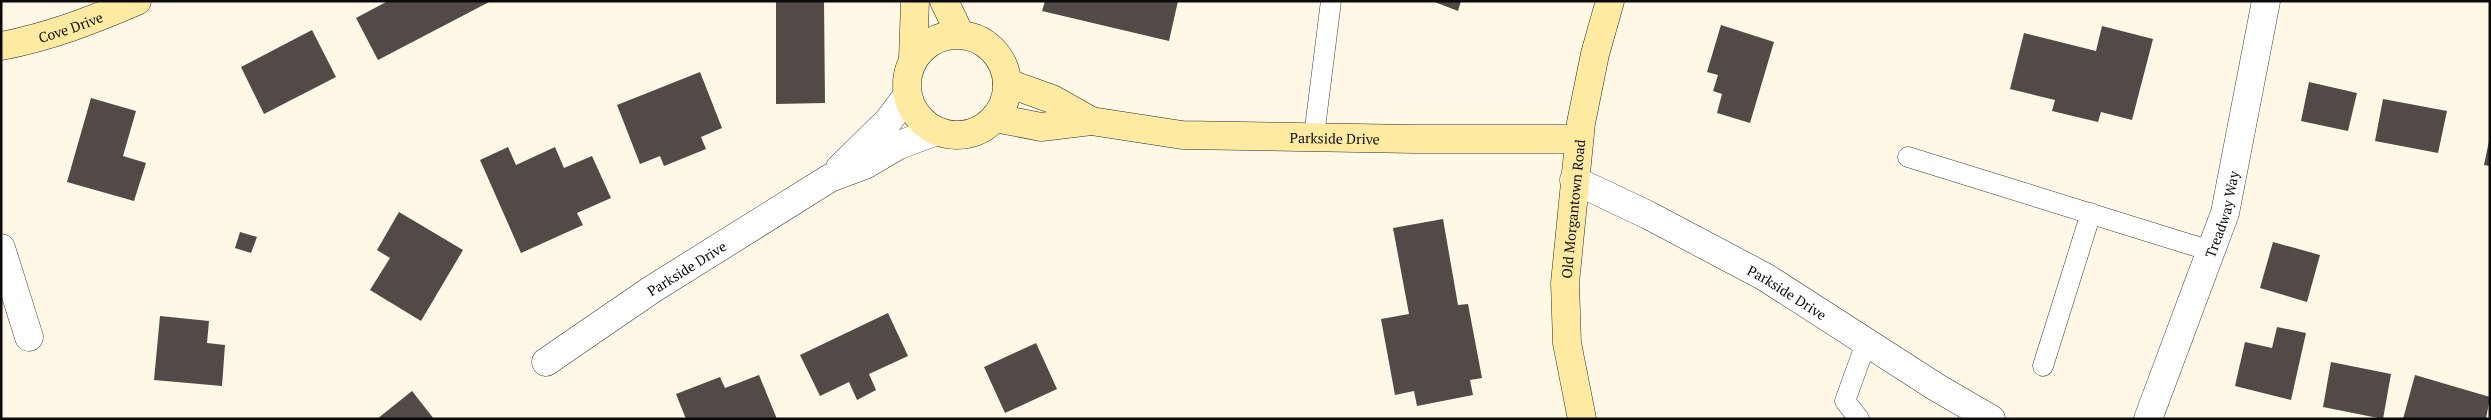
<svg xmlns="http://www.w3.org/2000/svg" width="2491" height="420" viewBox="0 0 2491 420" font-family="'PT Serif',serif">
<rect width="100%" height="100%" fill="#fff8e7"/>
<path fill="#534946" d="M 388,1 L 491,1 L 378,60 L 356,18 Z
M 824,1 L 825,103 L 776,104 L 776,2 Z
M 1045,1 L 1178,1 L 1169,41 L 1042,11 Z
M 1432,1 L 1461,1 L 1458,11 Z
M 1721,25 L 1774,42 L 1750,123 L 1717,113 L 1722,94 L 1713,91 L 1718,75 L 1707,72 Z
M 2102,26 L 2153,39 L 2132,120 L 2101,112 L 2098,122 L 2052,111 L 2055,100 L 2010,89 L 2024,33 L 2096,51 Z
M 312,30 L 336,77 L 264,114 L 241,67 Z
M 700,72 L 722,128 L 701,137 L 706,149 L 664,166 L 660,156 L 640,164 L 617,105 Z
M 2309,82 L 2357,93 L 2348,131 L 2301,121 Z
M 91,98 L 136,111 L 123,156 L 146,163 L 134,201 L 67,182 Z
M 2383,99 L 2447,111 L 2438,153 L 2375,141 Z
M 2489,141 L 2490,141 L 2490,166 L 2484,165 Z
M 508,147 L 516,165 L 555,147 L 564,168 L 592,156 L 611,198 L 577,213 L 583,225 L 521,253 L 480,160 Z
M 399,212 L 463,250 L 421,321 L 370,290 L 390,258 L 377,250 Z
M 1443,219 L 1458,305 L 1468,304 L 1482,378 L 1470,380 L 1473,395 L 1417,406 L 1414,391 L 1395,395 L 1381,319 L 1409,314 L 1393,228 Z
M 240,232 L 257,237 L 251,253 L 235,248 Z
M 2273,242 L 2320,255 L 2307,302 L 2260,288 Z
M 888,313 L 908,356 L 869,374 L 876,390 L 857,400 L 849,382 L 820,396 L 800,355 Z
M 160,316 L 209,321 L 207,343 L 225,345 L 222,386 L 154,380 Z
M 2277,327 L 2306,333 L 2291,400 L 2235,386 L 2245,342 L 2272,348 Z
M 1036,343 L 1057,389 L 1005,413 L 984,367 Z
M 2331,362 L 2391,374 L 2383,419 L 2323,407 Z
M 759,375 L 777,419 L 686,419 L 676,394 L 720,377 L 725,388 Z
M 2415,375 L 2490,397 L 2486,419 L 2403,419 Z
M 412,391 L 434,419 L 377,419 Z"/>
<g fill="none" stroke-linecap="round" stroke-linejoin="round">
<g stroke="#3d3d3d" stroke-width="21">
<path id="lane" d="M 1314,136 L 1331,1
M 1908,157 L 2211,251
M 2043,366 L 2091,213
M 1859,419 L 1845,401 L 1866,343"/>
</g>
<g stroke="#3d3d3d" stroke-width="29">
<g id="street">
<path d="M 840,168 L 889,120 L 907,96"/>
<path id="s1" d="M 1574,180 L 1648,215 L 1765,277 L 1936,387 L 1991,419"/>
<path d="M 1,248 L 29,337"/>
<path id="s2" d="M 546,362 L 651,290 L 830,178 L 865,165 L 899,145 L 937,131"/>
<path id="s3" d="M 2148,419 L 2225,213 L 2266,1"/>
</g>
</g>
<g stroke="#2c2c2c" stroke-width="29">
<g id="secondary">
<path d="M 944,1 L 960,34"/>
<circle cx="957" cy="85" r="50"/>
<path id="s4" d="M 1,46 C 49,37 93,20 137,1"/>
<path d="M 913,59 L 915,1"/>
<path d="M 1007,83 L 1052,99 L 1091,121"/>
<path id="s5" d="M 995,118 L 1041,127 L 1091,121 L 1182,135 L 1414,139 L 1579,139"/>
<path id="s6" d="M 1582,419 L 1567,343 L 1565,283 L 1581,123 L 1595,54 L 1610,1"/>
</g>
</g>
<use href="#lane" stroke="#fff" stroke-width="20"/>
<use href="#street" stroke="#fff" stroke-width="28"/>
<use href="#secondary" stroke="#ffeaa2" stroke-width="28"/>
</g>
<g text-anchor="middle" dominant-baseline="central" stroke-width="5" stroke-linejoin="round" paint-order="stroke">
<g font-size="14" fill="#0a0a0a" stroke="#fff">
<text stroke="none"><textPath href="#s4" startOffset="72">Cove Drive</textPath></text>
<text stroke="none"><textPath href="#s5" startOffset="342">Parkside Drive</textPath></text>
<text stroke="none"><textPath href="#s6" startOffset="212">Old Morgantown Road</textPath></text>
<text stroke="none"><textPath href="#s3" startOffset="218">Treadway Way</textPath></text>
<text stroke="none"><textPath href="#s2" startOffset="169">Parkside Drive</textPath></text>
<text stroke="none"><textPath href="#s1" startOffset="241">Parkside Drive</textPath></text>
</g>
</g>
<rect width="2491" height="420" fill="none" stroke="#0a0a0a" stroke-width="5"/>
</svg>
